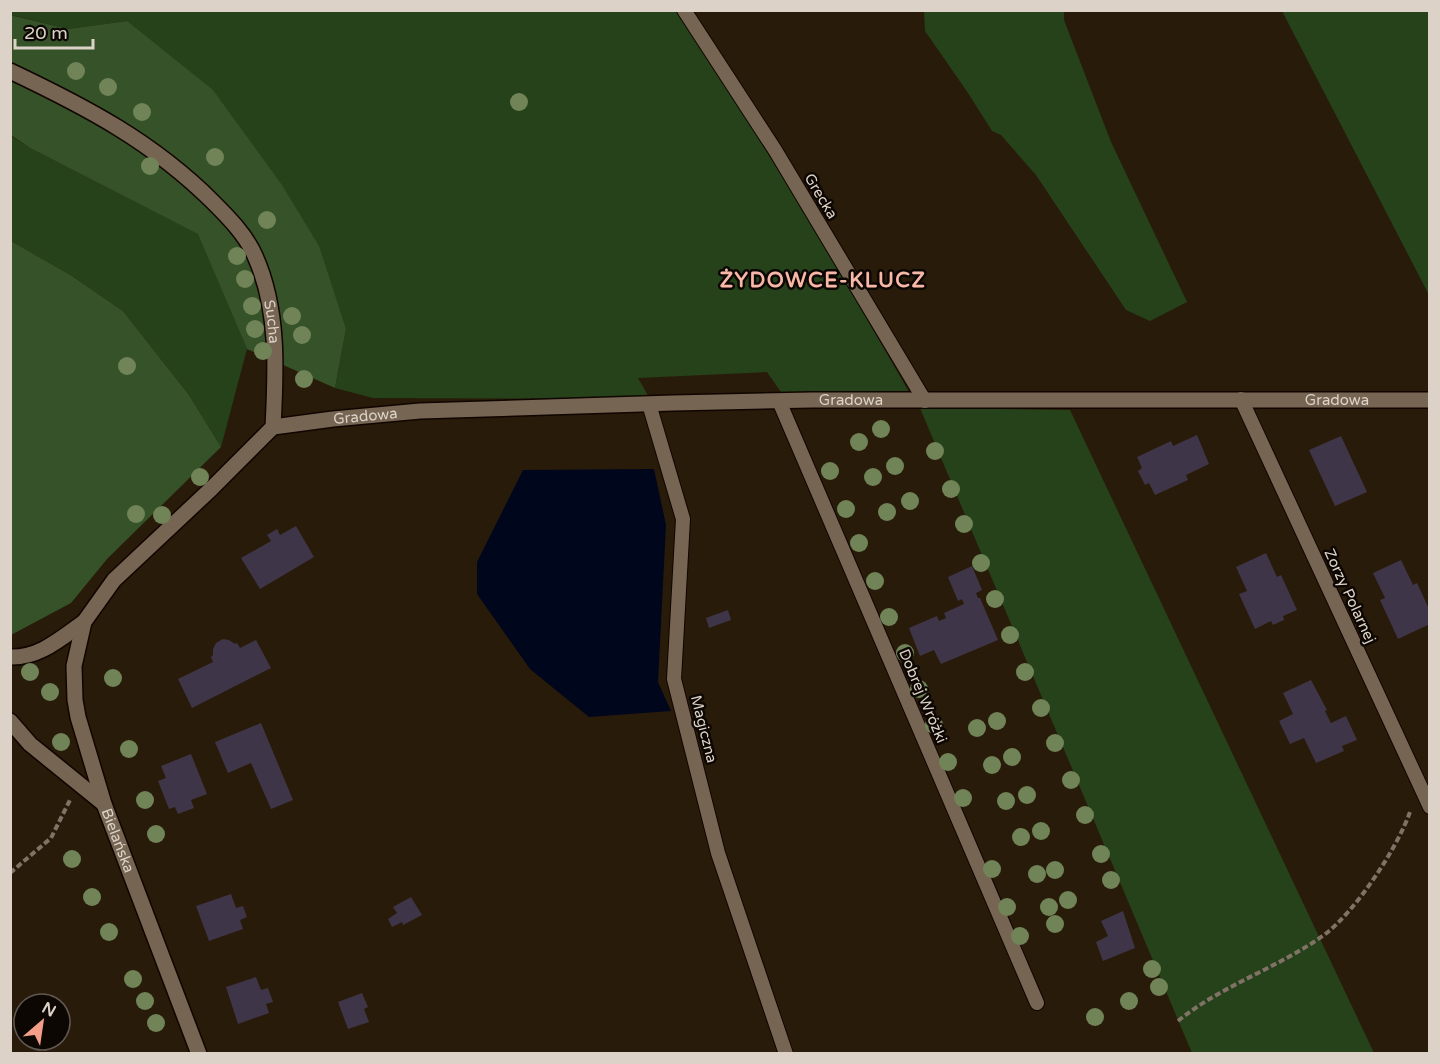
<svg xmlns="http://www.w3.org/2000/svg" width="1440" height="1064" viewBox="0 0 1440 1064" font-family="'Varela Round',sans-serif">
<rect width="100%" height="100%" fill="#291b0a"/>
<path fill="#26421a" d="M 11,10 L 676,11 C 759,134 835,263 909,392 L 783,395 L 767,372 L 638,378 L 650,399 L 373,398 L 335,388 L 346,329 L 127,21 L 68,29 L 11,15 Z
M 924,11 L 1064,11 L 1064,20 L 1111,142 L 1187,302 L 1150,321 L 1126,310 L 1036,175 L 1001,135 L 992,131 L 968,93 L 925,31 Z
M 1282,11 L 1429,11 L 1429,295 Z
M 10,135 L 30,148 L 199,234 L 247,349 L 221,447 L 189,395 L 123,311 L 72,276 L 11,241 Z
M 920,408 L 1070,410 L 1374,1053 L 1192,1053 Z"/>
<path fill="#355229" d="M 10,15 L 68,29 L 127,21 L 213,90 L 282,185 L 319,246 L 346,329 L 335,388 L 247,349 L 198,234 L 30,148 L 11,135 Z
M 11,241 L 72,276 L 123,311 L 189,395 L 221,447 L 107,559 L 71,603 L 11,635 Z"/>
<path fill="#00061c" d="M 654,469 L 666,525 L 658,682 L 671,711 L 589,717 L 530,669 L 477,594 L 477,562 L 523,470 Z"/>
<path fill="#3f3548" d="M 1197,435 L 1209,464 L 1186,475 L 1188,480 L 1155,495 L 1149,483 L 1145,485 L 1138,471 L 1142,468 L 1137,457 L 1171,441 L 1173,446 Z
M 1341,436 L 1367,492 L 1335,506 L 1309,450 Z
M 296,526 L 314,557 L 260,589 L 241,558 L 271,541 L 267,535 L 277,529 L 280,535 Z
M 1266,553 L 1277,577 L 1281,575 L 1297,610 L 1283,616 L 1284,620 L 1273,625 L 1271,621 L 1255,629 L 1239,594 L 1247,591 L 1236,567 Z
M 1401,560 L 1413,585 L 1417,583 L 1430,611 L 1430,624 L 1398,639 L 1380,600 L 1385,598 L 1373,573 Z
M 972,566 L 982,590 L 976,593 L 978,598 L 980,598 L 998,640 L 941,664 L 934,650 L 920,656 L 909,628 L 937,616 L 939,621 L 946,618 L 944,613 L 964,604 L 962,599 L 958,601 L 948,577 Z
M 728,610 L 731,620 L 709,628 L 706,618 Z
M 223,639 L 229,640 L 235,644 L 237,643 L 240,648 L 256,640 L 271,668 L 192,708 L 178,679 L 213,662 L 211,657 L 213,655 L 213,649 L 216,643 Z
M 1311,680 L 1327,710 L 1325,711 L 1331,723 L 1346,716 L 1357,740 L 1342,746 L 1344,751 L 1316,763 L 1304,738 L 1290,744 L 1279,721 L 1293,714 L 1283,693 Z
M 261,723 L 293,800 L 271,809 L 251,763 L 228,773 L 215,742 Z
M 191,754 L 207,794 L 191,800 L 194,808 L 178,814 L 175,807 L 169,809 L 158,781 L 166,778 L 161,766 Z
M 231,894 L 236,908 L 243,906 L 247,917 L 240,920 L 243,929 L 209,941 L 196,906 Z
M 411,897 L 422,915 L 403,925 L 402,922 L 392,927 L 388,919 L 397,913 L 393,907 Z
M 1123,911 L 1135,948 L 1103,961 L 1096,942 L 1108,936 L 1101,921 Z
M 256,977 L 261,990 L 268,988 L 273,1002 L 266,1004 L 269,1013 L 238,1024 L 226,987 Z
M 362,993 L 368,1007 L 364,1009 L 369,1022 L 348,1029 L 338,1002 Z"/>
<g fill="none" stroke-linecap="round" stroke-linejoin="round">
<g stroke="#110500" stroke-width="16">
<path id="service" d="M 684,10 L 775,150 L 925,401
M 1241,399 L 1430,807
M 779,401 L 1037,1003
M 649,404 L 683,519 L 674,679 L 718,853 L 786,1054"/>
</g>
<g stroke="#110500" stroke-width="18">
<g id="minor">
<path id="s1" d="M 10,71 C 86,107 153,142 213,202 C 228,217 246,235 255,256 C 279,309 276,371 273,427 L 211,489 L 114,580 L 84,622 L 74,666 L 75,700 L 78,717 L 104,804 L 199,1054"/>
<path id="s2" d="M 273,427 L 333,419 L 420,411 L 673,403 L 812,400 L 1430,400"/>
<path d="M 10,657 C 40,658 61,638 84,622"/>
<path d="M 10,721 L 30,744 L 104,804"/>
</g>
</g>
<path stroke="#807366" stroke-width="4" stroke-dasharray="6 3" stroke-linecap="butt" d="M 10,873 L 51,838 L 70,800
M 1178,1021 C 1222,985 1278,968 1324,935 C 1355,912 1397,849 1410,812"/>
<use href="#service" stroke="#766552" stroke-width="14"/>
<use href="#minor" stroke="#766552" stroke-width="15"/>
</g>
<g fill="#708457">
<circle cx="76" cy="71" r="9"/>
<circle cx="108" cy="87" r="9"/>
<circle cx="519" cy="102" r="9"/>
<circle cx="142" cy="112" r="9"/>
<circle cx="215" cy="157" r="9"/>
<circle cx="150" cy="166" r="9"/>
<circle cx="267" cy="220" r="9"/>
<circle cx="237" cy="256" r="9"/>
<circle cx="245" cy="279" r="9"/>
<circle cx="252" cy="306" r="9"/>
<circle cx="292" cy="316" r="9"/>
<circle cx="255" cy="329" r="9"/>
<circle cx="302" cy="335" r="9"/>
<circle cx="263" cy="351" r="9"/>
<circle cx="127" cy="366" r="9"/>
<circle cx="304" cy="379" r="9"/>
<circle cx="881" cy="429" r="9"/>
<circle cx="859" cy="442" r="9"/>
<circle cx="935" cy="451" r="9"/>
<circle cx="895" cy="466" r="9"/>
<circle cx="830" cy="471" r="9"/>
<circle cx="200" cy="477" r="9"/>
<circle cx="873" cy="477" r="9"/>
<circle cx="951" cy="489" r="9"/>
<circle cx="910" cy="501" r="9"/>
<circle cx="846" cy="509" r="9"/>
<circle cx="887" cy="512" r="9"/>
<circle cx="136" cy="514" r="9"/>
<circle cx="162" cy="515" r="9"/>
<circle cx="964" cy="524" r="9"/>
<circle cx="859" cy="543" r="9"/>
<circle cx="981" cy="563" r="9"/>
<circle cx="875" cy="581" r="9"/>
<circle cx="995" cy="599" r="9"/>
<circle cx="889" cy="617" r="9"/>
<circle cx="1010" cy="635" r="9"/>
<circle cx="905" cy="653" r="9"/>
<circle cx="30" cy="672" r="9"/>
<circle cx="1025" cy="672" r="9"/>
<circle cx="113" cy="678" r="9"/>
<circle cx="919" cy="689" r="9"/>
<circle cx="50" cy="692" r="9"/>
<circle cx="1041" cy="708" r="9"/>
<circle cx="997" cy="721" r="9"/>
<circle cx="934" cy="725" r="9"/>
<circle cx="977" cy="728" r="9"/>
<circle cx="61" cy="742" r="9"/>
<circle cx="1055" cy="743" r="9"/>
<circle cx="129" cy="749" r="9"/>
<circle cx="1012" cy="757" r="9"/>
<circle cx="948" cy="762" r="9"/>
<circle cx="992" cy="765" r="9"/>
<circle cx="1071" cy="780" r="9"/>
<circle cx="1027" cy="795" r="9"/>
<circle cx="963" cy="798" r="9"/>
<circle cx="145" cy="800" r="9"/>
<circle cx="1006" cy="801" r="9"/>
<circle cx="1085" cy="815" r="9"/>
<circle cx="1041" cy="831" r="9"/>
<circle cx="156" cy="834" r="9"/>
<circle cx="1021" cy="837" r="9"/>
<circle cx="1101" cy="854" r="9"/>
<circle cx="72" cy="859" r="9"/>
<circle cx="992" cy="869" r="9"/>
<circle cx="1055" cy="870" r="9"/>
<circle cx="1037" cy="874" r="9"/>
<circle cx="1111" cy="880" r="9"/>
<circle cx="92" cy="897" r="9"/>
<circle cx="1068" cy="900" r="9"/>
<circle cx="1007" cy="907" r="9"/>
<circle cx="1049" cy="907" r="9"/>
<circle cx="1055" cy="924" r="9"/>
<circle cx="109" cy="932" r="9"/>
<circle cx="1020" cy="936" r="9"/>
<circle cx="1152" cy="969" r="9"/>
<circle cx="133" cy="979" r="9"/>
<circle cx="1159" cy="987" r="9"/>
<circle cx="145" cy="1001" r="9"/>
<circle cx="1129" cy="1001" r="9"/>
<circle cx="1095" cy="1017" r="9"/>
<circle cx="156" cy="1023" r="9"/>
</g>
<g text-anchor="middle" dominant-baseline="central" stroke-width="5" stroke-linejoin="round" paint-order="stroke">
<g font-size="15" fill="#dcd2c8" stroke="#0d0703">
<text transform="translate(821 196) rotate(59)">Grecka</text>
<text stroke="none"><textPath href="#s1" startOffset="380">Sucha</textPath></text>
<text stroke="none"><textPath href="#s2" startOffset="1065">Gradowa</textPath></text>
<text stroke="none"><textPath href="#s2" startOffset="579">Gradowa</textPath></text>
<text stroke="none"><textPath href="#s2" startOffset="93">Gradowa</textPath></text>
<text transform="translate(1350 596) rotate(65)">Zorzy Polarnej</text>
<text transform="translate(923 696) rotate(67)">Dobrej Wróżki</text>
<text transform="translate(704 729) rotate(76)">Magiczna</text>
<text stroke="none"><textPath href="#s1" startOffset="984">Bielańska</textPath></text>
</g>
<g font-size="21" font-weight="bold" letter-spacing="1.5" fill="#f8b7a7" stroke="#0d0703">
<text x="823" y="280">ŻYDOWCE-KLUCZ</text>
</g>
</g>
<rect width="1440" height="1064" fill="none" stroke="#dcd2c8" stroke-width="24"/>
<g transform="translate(42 1022) rotate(29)"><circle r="28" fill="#0d0703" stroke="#605852" stroke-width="1.5"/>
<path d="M0-4.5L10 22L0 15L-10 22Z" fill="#f49e89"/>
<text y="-9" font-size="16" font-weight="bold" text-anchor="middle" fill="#dcd2c8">N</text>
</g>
<path d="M15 39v9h78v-9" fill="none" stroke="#dcd2c8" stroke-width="3"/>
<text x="24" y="39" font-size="18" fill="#dcd2c8" stroke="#0d0703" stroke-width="4.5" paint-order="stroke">20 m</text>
</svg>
